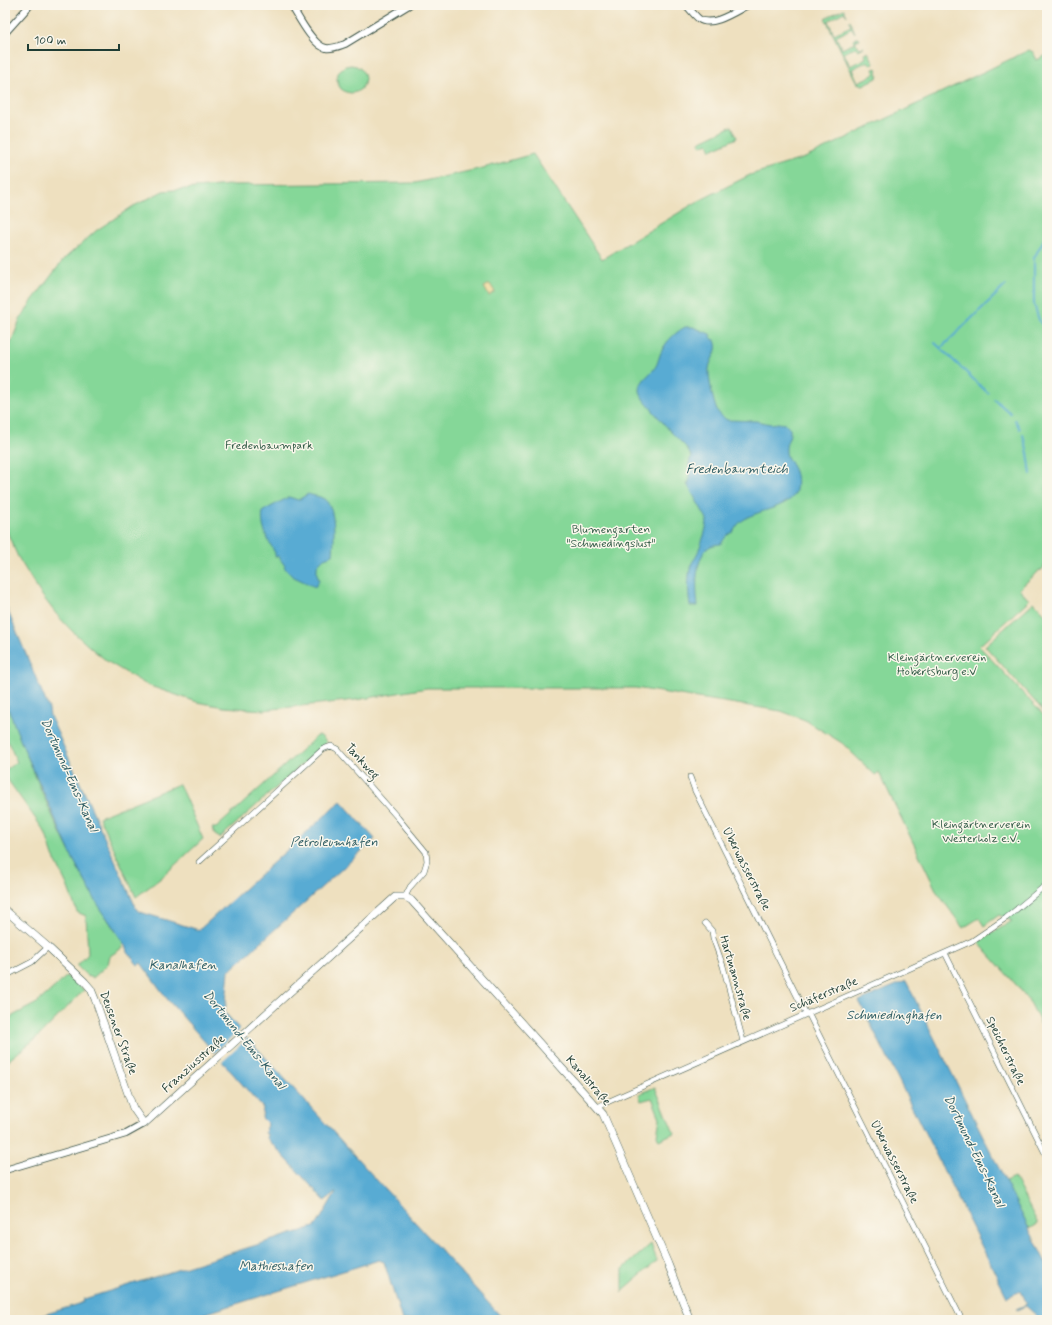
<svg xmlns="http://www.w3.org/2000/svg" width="1052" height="1325" viewBox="0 0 1052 1325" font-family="Mynerve,sans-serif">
<rect width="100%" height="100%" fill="#fbf7ec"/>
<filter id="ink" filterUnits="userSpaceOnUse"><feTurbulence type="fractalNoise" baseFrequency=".025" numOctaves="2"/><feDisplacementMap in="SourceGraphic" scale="8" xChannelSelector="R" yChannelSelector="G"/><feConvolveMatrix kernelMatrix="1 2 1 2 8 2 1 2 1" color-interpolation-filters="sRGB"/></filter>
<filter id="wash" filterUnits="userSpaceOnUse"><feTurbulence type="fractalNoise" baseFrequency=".012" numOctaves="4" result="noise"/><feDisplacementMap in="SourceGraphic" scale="16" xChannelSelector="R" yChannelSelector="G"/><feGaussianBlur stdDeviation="0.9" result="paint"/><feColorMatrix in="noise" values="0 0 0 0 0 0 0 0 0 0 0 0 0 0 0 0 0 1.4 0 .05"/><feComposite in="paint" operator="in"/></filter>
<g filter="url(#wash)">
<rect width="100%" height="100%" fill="#eee0bf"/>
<path fill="#85d798" stroke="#528a66" d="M 844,9 L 847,16 L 844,12 L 828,21 L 834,34 L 851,26 L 849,21 L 850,20 L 855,33 L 852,28 L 836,37 L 842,49 L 854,43 L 853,40 L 859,37 L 860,39 L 855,41 L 859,48 L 864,47 L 858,50 L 856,47 L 844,53 L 850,66 L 866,58 L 864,53 L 868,52 L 874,63 L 870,65 L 868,61 L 852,69 L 858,82 L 875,74 L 873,69 L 876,68 L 878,75 L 877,78 L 863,85 L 857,83 L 825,18 Z
M 1029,50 L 1033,52 L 1037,60 L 1047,55 L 1047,564 L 1019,589 L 1029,600 L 979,646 L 1047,719 L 1047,1037 L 1031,1004 L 1019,988 L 978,942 L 1012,921 L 999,915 L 984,926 L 979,918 L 963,928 L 937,892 L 879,772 L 875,775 L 842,743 L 805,720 L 781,711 L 635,688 L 427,688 L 356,700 L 264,710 L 224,707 L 197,702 L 147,685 L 108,662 L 92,649 L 72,631 L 57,615 L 40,593 L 18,557 L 10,539 L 5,526 L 5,358 L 20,320 L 32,301 L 64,259 L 97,230 L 132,207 L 163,191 L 229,185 L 415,183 L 483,168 L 533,154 L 602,259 L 695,203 L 730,185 L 750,175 L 805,158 Z
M337 79a14 14 0 1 1 28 0a14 14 0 1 1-28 0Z
M 732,126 L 737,138 L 711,150 L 708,143 L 701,146 L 699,142 Z
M 1034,602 L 1047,616 L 1047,715 L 985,646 Z
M 5,700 C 11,715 16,729 22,743 C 49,812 80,881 123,942 L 122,948 L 110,956 L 108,964 L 93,978 L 87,976 L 77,966 L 88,954 L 86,916 L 77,912 L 67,885 L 53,856 L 45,832 L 5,776 L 5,770 L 17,762 L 5,735 Z
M 317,735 L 321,736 L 327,742 L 220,838 L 215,835 L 212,828 L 216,828 L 317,736 Z
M 179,784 L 203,839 L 161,878 L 136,897 L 99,817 Z
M 67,976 L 72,982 L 75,981 L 84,990 L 40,1035 L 5,1063 L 5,1020 L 37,1003 Z
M 655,1087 L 674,1133 L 659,1140 L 657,1135 L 660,1118 L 652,1098 L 641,1101 L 639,1094 Z
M 1014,1177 L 1038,1224 L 1031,1228 L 1028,1227 L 1005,1181 Z
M 651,1244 L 657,1261 L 621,1292 L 623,1289 L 623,1269 Z"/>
<path fill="#eeda9e" stroke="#868c69" d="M 490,284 L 495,292 L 489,296 L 484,287 Z"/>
<path fill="#58abd3" stroke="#3c7484" d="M 685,327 L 693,327 L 710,334 L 712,339 L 715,340 C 720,352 710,358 709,369 C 708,376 714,407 718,412 C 720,415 724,418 727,420 L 756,421 L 771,424 L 778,423 L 785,424 L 790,429 C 791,438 786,441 786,449 C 785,458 793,464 795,472 C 797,476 797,485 796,490 C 794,507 757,510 745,519 C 739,522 736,527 733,532 C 727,534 724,539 721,544 C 718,544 712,545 709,547 C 694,558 696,590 698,606 L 690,606 C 688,593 687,575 692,563 C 693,560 696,558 697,555 C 701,543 707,531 707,519 L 687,484 L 689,484 L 689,464 L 691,456 L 686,447 L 670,431 L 643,399 C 633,381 651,377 657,364 C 658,362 658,360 659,358 C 663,344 673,334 685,327 Z
M 308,494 C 313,496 320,496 324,499 C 337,508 334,541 333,555 L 324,558 L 317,565 L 317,574 L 319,581 L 315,587 L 292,576 L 284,567 L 285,566 L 278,556 L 276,557 L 275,556 L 275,553 C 268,540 260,527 263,511 L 289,497 L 298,500 Z
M 5,604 L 49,709 L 50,716 L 137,910 L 140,912 L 199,930 L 341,801 L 375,839 L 229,971 L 225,1013 L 504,1320 L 402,1320 L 384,1262 L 379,1260 L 184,1320 L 27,1320 L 79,1304 L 83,1302 L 84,1299 L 314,1227 L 318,1223 L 336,1192 L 335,1192 L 325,1201 L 267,1138 L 267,1134 L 265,1133 L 268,1124 L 262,1118 L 263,1108 L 168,1000 L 141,963 L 138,965 L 129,954 L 123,942 L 97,903 L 73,859 L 21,742 L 5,700 Z
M 906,981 L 1047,1265 L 1047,1320 L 1038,1320 L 1036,1315 L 1027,1307 L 1025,1306 L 1017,1310 L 1016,1309 L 1027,1304 L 1021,1291 L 1007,1297 L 859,1001 Z"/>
<path fill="#eee0bf" d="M 241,1028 L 249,1037 L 221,1063 L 213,1054 Z"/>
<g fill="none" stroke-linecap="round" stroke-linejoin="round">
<path stroke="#58abd3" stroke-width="2" d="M 1045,330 L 1039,320 L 1034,304 L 1034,258 L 1047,234
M 935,343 L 988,393
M 941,348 L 1006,285
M 994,399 L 1010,413
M 1015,420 L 1020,429
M 1023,435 L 1028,453 L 1031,474"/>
</g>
</g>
<g filter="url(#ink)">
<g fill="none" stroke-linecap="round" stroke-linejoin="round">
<g stroke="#3e5549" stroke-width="6">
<path id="minor" d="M 690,777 L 695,791 L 806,1014
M 199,862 L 323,749 L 331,746 L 337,749 L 398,818 L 426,852 L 427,861 L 424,871 L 410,887 L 405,897
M 705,923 L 712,931 L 713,938 L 723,966 L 743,1041
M 945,953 L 1047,1157
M 5,976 L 32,962 L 48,947
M 808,1013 L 962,1320
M 598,1107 L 605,1103 L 972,941 L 1006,918 L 1047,884"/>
</g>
<g stroke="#3e5549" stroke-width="8">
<path id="tertiary" d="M 291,5 C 298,16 313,46 326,48 C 333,49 339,46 345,44 L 409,5
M 686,5 C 690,9 694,15 699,19 C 712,28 736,11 748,5
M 5,33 L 30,5
M 5,1170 L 126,1134 L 144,1124"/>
</g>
<g stroke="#3e5549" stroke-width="8">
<path id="secondary" d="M 5,910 L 48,947 L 85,982 L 91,989 L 95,999 L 133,1108 L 144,1124 L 395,897 L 405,897 L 411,900 L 603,1114 L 668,1264 L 690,1320"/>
</g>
<use href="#minor" stroke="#fff" stroke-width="5"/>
<use href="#tertiary" stroke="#fff" stroke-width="6"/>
<use href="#secondary" stroke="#fff" stroke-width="7"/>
</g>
</g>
<g text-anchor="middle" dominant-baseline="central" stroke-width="3" stroke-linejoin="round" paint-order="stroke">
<g font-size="12" fill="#335c48" stroke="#fbf7ec">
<text x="269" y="446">Fredenbaumpark</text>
<text x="611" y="530">Blumengarten<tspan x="611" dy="14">"Schmiedingslust"</tspan></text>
<text x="937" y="658">Kleingärtnerverein<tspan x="937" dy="14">Hobertsburg e.V</tspan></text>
<text x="981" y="825">Kleingärtnerverein<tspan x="981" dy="14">Westerholz e.V.</tspan></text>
</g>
<g font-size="12" fill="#1f3d34" stroke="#fbf7ec">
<text transform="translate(362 762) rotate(48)">Tankweg</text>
<text transform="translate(746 869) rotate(63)">Überwasserstraße</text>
<text transform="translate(735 978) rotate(74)">Hartmannstraße</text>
<text transform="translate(824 995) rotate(-23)">Schäferstraße</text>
<text transform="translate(118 1033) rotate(70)">Deusener Straße</text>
<text transform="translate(1005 1051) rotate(64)">Speicherstraße</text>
<text transform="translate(194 1064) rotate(-42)">Franziusstraße</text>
<text transform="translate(588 1081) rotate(49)">Kanalstraße</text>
<text transform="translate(894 1162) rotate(63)">Überwasserstraße</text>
</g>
<g font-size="13" font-style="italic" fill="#305e64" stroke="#fbf7ec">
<text x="737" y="469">Fredenbaumteich</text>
<text transform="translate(69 775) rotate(66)">Dortmund-Ems-Kanal</text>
<text x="334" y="842">Petroleumhafen</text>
<text x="183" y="965">Kanalhafen</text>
<text x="894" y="1015">Schmiedinghafen</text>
<text transform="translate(244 1040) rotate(51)">Dortmund-Ems-Kanal</text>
<text transform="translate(974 1151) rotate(64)">Dortmund-Ems-Kanal</text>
<text x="276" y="1266">Mathieshafen</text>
</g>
</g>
<rect width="1052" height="1325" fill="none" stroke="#fbf7ec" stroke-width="20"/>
<path d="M28 44v6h91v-6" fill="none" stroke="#1f3d34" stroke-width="2"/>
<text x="34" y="44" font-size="12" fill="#1f3d34" stroke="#fbf7ec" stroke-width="3" paint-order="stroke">100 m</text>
</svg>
